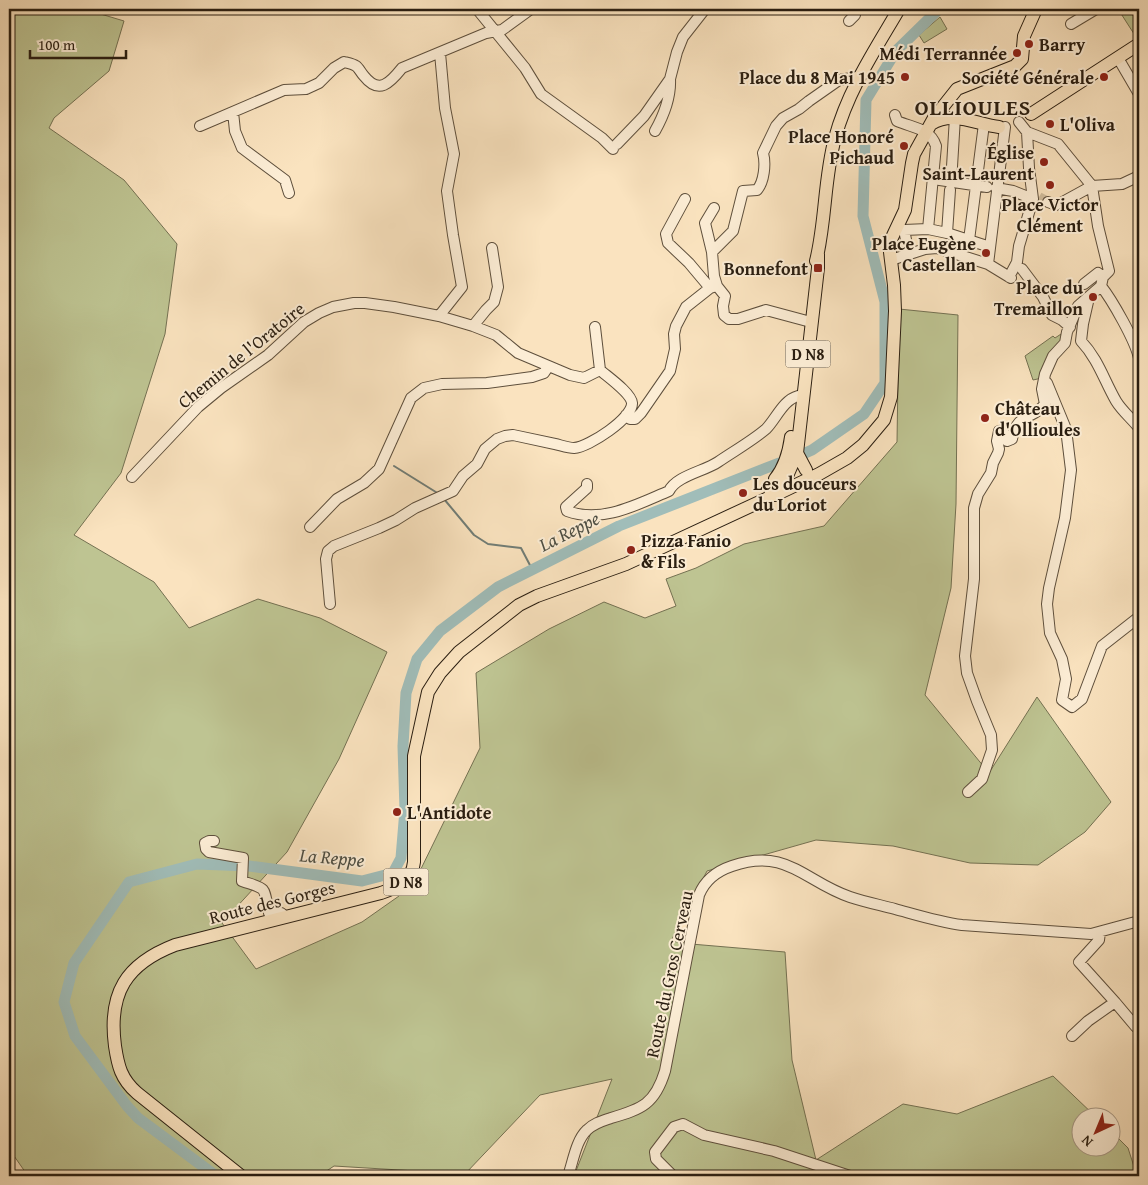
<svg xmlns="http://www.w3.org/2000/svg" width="1148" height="1185" viewBox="0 0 1148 1185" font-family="'Gentium Book Plus',serif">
<rect width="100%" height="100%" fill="#fae3bf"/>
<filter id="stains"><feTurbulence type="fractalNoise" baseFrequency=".004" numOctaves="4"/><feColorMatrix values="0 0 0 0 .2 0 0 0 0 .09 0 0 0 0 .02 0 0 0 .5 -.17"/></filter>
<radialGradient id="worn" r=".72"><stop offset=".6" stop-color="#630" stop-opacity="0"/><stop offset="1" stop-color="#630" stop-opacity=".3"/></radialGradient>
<path fill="#bec492" stroke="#747152" d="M 9,9 L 84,9 L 124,21 L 109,71 L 54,118 L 49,128 L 124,180 L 177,244 L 165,334 L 121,473 L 74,535 L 154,582 L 189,628 L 258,599 L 320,618 L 387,652 L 339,759 L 287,852 L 222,923 L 256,969 L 362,922 L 399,896 L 417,877 L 480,748 L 476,673 L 549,629 L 604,602 L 645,618 L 676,606 L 666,579 L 696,568 L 744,544 L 824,526 L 897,442 L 899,309 L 958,315 L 956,504 L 951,588 L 925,695 L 989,773 L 1037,697 L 1111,802 L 1085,832 L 1038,865 L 970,863 L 893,846 L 816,840 L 707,871 L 671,941 L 691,944 L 785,952 L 792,1060 L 816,1160 L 903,1104 L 957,1114 L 1053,1076 L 1096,1117 L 1080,1118 L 1080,1148 L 1110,1148 L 1111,1131 L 1128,1148 L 1137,1176 L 574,1176 L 612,1079 L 540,1095 L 465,1174 L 334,1166 L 319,1176 L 28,1176 L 12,1153 L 9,1152 Z
M 1118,9 L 1129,9 L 1139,25 L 1139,35 L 1136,37 Z
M 940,17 L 947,29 L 924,43 L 919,35 Z
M 1061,334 L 1062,342 L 1042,378 L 1033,380 L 1025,356 L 1053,336 L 1055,338 Z"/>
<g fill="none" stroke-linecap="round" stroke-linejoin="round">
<path stroke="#717d76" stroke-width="2" d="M 394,466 L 439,494
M 444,499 L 474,535 L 488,544 L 521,548 L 532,569"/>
<path stroke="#a0bdb9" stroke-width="11" d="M 803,454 L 812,450 L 864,414 L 885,383 L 885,302 L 863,216 L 866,100 L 896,51 L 939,9
M 216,1176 L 138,1118 L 127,1106 L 75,1036 L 64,1002 L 74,963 L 129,882 L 197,864 L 249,866 L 362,881 L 393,873 L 401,858 L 405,810 L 403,746 L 406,693 L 417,659 L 440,631 L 498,587 L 619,526 L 779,463"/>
<path stroke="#d0bc9c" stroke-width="10" stroke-dasharray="10 5" stroke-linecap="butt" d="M 1039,197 L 1048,202"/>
<g stroke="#5e4f3c" stroke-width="12">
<path id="minor" d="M 477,9 L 525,68 L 541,94 L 602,138 L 613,149
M 849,21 L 855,15 L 855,9
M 1071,24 L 1096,9
M 1118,58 L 1139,94
M 233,112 L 235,131 L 242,148 L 285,180 L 289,193
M 895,115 L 897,121 C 913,128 930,128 936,146 L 928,229
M 1019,122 L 1027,132 L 1058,144 L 1092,186
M 200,126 L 284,90 L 306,89 L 319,83 L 334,68 L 344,62 C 348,63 353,64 356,66 C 359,68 361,73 364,76 C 379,95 390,83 402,68 L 486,33 L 502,30 L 531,9
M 655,131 C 664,115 671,98 670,79
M 617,144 L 644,116 L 670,79 L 677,52 L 683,37 L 705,9
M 933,179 L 987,187
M 951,183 L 955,117
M 1092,186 L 1098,226 L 1109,271 L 1103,277 L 1101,286
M 996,188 L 1013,191 L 1033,199
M 685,199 L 666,234 L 668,243 L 689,263 L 710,288
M 1048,202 L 1056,205
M 1061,203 L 1092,186 L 1122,184 L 1139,176
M 714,208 L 705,223 L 712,252 L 714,276 L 717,286
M 897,227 L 904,230 L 928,229 L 947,233 L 990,247
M 904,230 L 909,254
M 947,233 L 950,190
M 969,240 L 984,124
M 712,252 L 733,231 L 743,191 L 757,190 C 764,182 766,164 763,153 L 776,126 L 783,118 L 799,109 L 809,101 L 839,80 L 858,77
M 891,260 L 925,249 L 937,248 L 988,264 L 1011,278
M 988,264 L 1005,127
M 1022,269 L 1043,297 L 1052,315 L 1062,320 L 1070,327
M 1009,277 L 1017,262 L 1019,246 L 1033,199 L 1029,168 L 1027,132
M 1084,284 L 1098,273 L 1103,277
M 1101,286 C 1112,300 1135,340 1139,358
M 1088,302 L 1083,324 L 1081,341 C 1098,359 1104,380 1116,401 C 1122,411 1132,419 1139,428
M 439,316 L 462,287 L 453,235 L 447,191 L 454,154 L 445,108 L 440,53
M 473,326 L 486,310 L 494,302 L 498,287 L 492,248
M 595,327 L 600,370
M 1044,380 L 1047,383 L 1066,429 L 1071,470 L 1065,518 L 1049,588 L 1047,604 L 1050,633 L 1062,659 L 1066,679 L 1062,700 L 1072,707 L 1082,699 L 1102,646 L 1139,617
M 626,415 L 630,419 L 635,419 L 641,413 L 670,371 L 675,349 L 674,334 L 676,326 L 686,307 L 710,288 L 717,286 L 725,296 L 723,306 L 724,315 L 729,319 L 738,319 L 766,310 L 807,321
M 132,477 L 198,407 L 221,388 L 268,355 L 304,322 L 319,313 L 333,307 L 354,303 L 365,303 L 394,307 L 439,316 L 473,326 L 496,335 L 518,353 L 570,375 L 584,378 L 600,370 C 608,377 631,393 632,403 C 633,418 589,447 574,448 C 568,448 560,445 555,444 C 541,441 527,438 513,435 L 505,436 L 497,439 L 485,449 L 477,464 L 463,476 L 453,491 L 415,508 L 396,520 L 379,528 L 334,546 L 328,551 L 326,559 L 330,604
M 587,484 L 587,488 L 566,507 L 567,511 C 602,524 638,504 669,491 C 676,476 705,471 718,462 C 734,451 752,441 766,429 C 776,419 783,400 798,396
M 310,527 L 337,499 L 364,483 L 379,469 L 411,398 L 424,388 L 442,384 L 487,383 L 532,377 L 544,373 L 548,367
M 968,792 L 982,779 L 992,750 L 991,735 L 977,701 L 967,673 L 965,656 L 974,579 L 974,508 L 978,494 L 991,473 L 993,463 L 998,453 L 999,449 L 997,441 L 999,431 L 1003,430 L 1007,441 L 1012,439 C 1017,412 1032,421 1045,404 L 1042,389 L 1045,374 L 1053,356 L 1065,343 L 1067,332 L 1078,306 L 1101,286
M 214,841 L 209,841 L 205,843 L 206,849 L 209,852 L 243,858 L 242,881 C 268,890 263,885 269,913 L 281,913 L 286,917
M 1115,1002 L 1136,1027
M 1072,1036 L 1088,1021 L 1115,1002 L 1079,962 L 1099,940 L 1100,932
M 568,1176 C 573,1162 576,1140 587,1130 C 594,1123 602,1121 611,1118 C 642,1109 655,1104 665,1071 L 699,895 C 705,880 717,871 732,866 C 787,847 805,882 850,897 C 865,902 880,905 895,909 C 917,915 939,922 962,925 L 1091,934 L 1139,921
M 673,1176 L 656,1159 L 655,1152 L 674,1127 L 683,1124 L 704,1135 L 774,1151 L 850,1176"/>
</g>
<g stroke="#2a1e11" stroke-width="14">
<path id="major" d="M 1138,9 L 1139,11
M 1031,114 L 1139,44
M 931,124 C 952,110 976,124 999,127
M 816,261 C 826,221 824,178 835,138 C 848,90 875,50 899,9
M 797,453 L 806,470
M 775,479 C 785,467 789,452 791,437
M 775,495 L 819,474 L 847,458 L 863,445 L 884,420 L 891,397 L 895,311 L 894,285 L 889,244 L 905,210 L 912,163 L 914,154 L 934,118 L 957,89 L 1015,66 L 1022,59 L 1024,36 L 1036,9
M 241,1176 L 137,1093 C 121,1079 118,1066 115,1046 C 108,993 126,964 175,945 L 381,893 C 398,887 412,882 414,862 L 414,756 L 428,692 L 440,673 L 459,652 L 519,605 L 537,596 L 626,564 L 768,498 L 787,476 L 797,453 L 818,268 L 818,254"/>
</g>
<use href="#minor" stroke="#fcedd5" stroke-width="10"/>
<use href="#major" stroke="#fae3bf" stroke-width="12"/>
</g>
<g fill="#8f2418" stroke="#fcedd5" stroke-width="2">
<circle cx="1029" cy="44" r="5"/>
<circle cx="1017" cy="53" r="5"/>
<circle cx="905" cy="77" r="5"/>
<circle cx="1104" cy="77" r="5"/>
<circle cx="1050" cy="124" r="5"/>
<circle cx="904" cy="146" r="5"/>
<circle cx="1044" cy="162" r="5"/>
<circle cx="1050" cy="185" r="5"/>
<circle cx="986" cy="253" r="5"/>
<rect x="813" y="263" width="10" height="10" rx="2.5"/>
<circle cx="1093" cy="297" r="5"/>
<circle cx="985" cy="418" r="5"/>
<circle cx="743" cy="493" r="5"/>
<circle cx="631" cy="550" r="5"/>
<circle cx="397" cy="812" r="5"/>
</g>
<g text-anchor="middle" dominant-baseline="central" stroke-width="4" stroke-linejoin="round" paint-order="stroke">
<g fill="#fcedd5" stroke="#695c4c" stroke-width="1">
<rect x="785.5" y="340.5" width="45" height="27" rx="4"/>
<rect x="383.5" y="868.5" width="45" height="27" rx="4"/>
</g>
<g font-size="16" font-weight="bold" fill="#2a1e11">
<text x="808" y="354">D N8</text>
<text x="406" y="882">D N8</text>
</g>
<g font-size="18" font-weight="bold" fill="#2a1e11" stroke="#fcedd5" text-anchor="end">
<text x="1039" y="44" text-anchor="start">Barry</text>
<text x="1007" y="53">Médi Terrannée</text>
<text x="895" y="77">Place du 8 Mai 1945</text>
<text x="1094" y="77">Société Générale</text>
<text x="1060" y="124" text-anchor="start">L'Oliva</text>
<text x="894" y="136">Place Honoré<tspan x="894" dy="21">Pichaud</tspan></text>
<text x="1034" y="152">Église<tspan x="1034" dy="21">Saint-Laurent</tspan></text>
<text x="1050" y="204" text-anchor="middle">Place Victor<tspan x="1050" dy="21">Clément</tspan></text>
<text x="976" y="243">Place Eugène<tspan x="976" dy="21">Castellan</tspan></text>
<text x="808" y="268">Bonnefont</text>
<text x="1083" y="287">Place du<tspan x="1083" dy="21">Tremaillon</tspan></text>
<text x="995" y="408" text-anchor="start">Château<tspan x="995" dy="21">d'Ollioules</tspan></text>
<text x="753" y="483" text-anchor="start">Les douceurs<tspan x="753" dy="21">du Loriot</tspan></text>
<text x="641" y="540" text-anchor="start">Pizza Fanio<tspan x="641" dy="21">&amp; Fils</tspan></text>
<text x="407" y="812" text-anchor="start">L'Antidote</text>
</g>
<g font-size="18" fill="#2a1e11" stroke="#fcedd5">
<text transform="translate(241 355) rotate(-39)">Chemin de l'Oratoire</text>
<text transform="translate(272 902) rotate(-14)">Route des Gorges</text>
<text transform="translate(669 974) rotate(-78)">Route du Gros Cerveau</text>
</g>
<g font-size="19" font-style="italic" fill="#4d4e43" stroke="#fcedd5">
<text transform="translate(569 531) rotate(-27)">La Reppe</text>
<text transform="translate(332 857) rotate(5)">La Reppe</text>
</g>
<g font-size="22" font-weight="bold" letter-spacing="1" fill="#2a1e11" stroke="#fcedd5">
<text x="973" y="107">OLLIOULES</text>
</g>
</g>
<rect width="1148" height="1185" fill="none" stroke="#fae3bf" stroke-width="30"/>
<rect x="10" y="10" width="1128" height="1165" fill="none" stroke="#2a1e11" stroke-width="2.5"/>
<rect x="15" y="15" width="1118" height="1155" fill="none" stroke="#2a1e11"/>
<g transform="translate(1096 1132) rotate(224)"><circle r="24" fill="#fcedd5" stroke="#a89a87"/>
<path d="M0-4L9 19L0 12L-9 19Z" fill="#8f2418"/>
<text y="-8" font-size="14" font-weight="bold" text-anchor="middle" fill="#2a1e11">N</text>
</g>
<path d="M30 50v8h96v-8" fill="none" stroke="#2a1e11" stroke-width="2.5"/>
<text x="38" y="50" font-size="15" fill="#2a1e11" stroke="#fcedd5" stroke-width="4" paint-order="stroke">100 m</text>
<rect width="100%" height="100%" filter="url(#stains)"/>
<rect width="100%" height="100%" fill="url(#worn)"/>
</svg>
